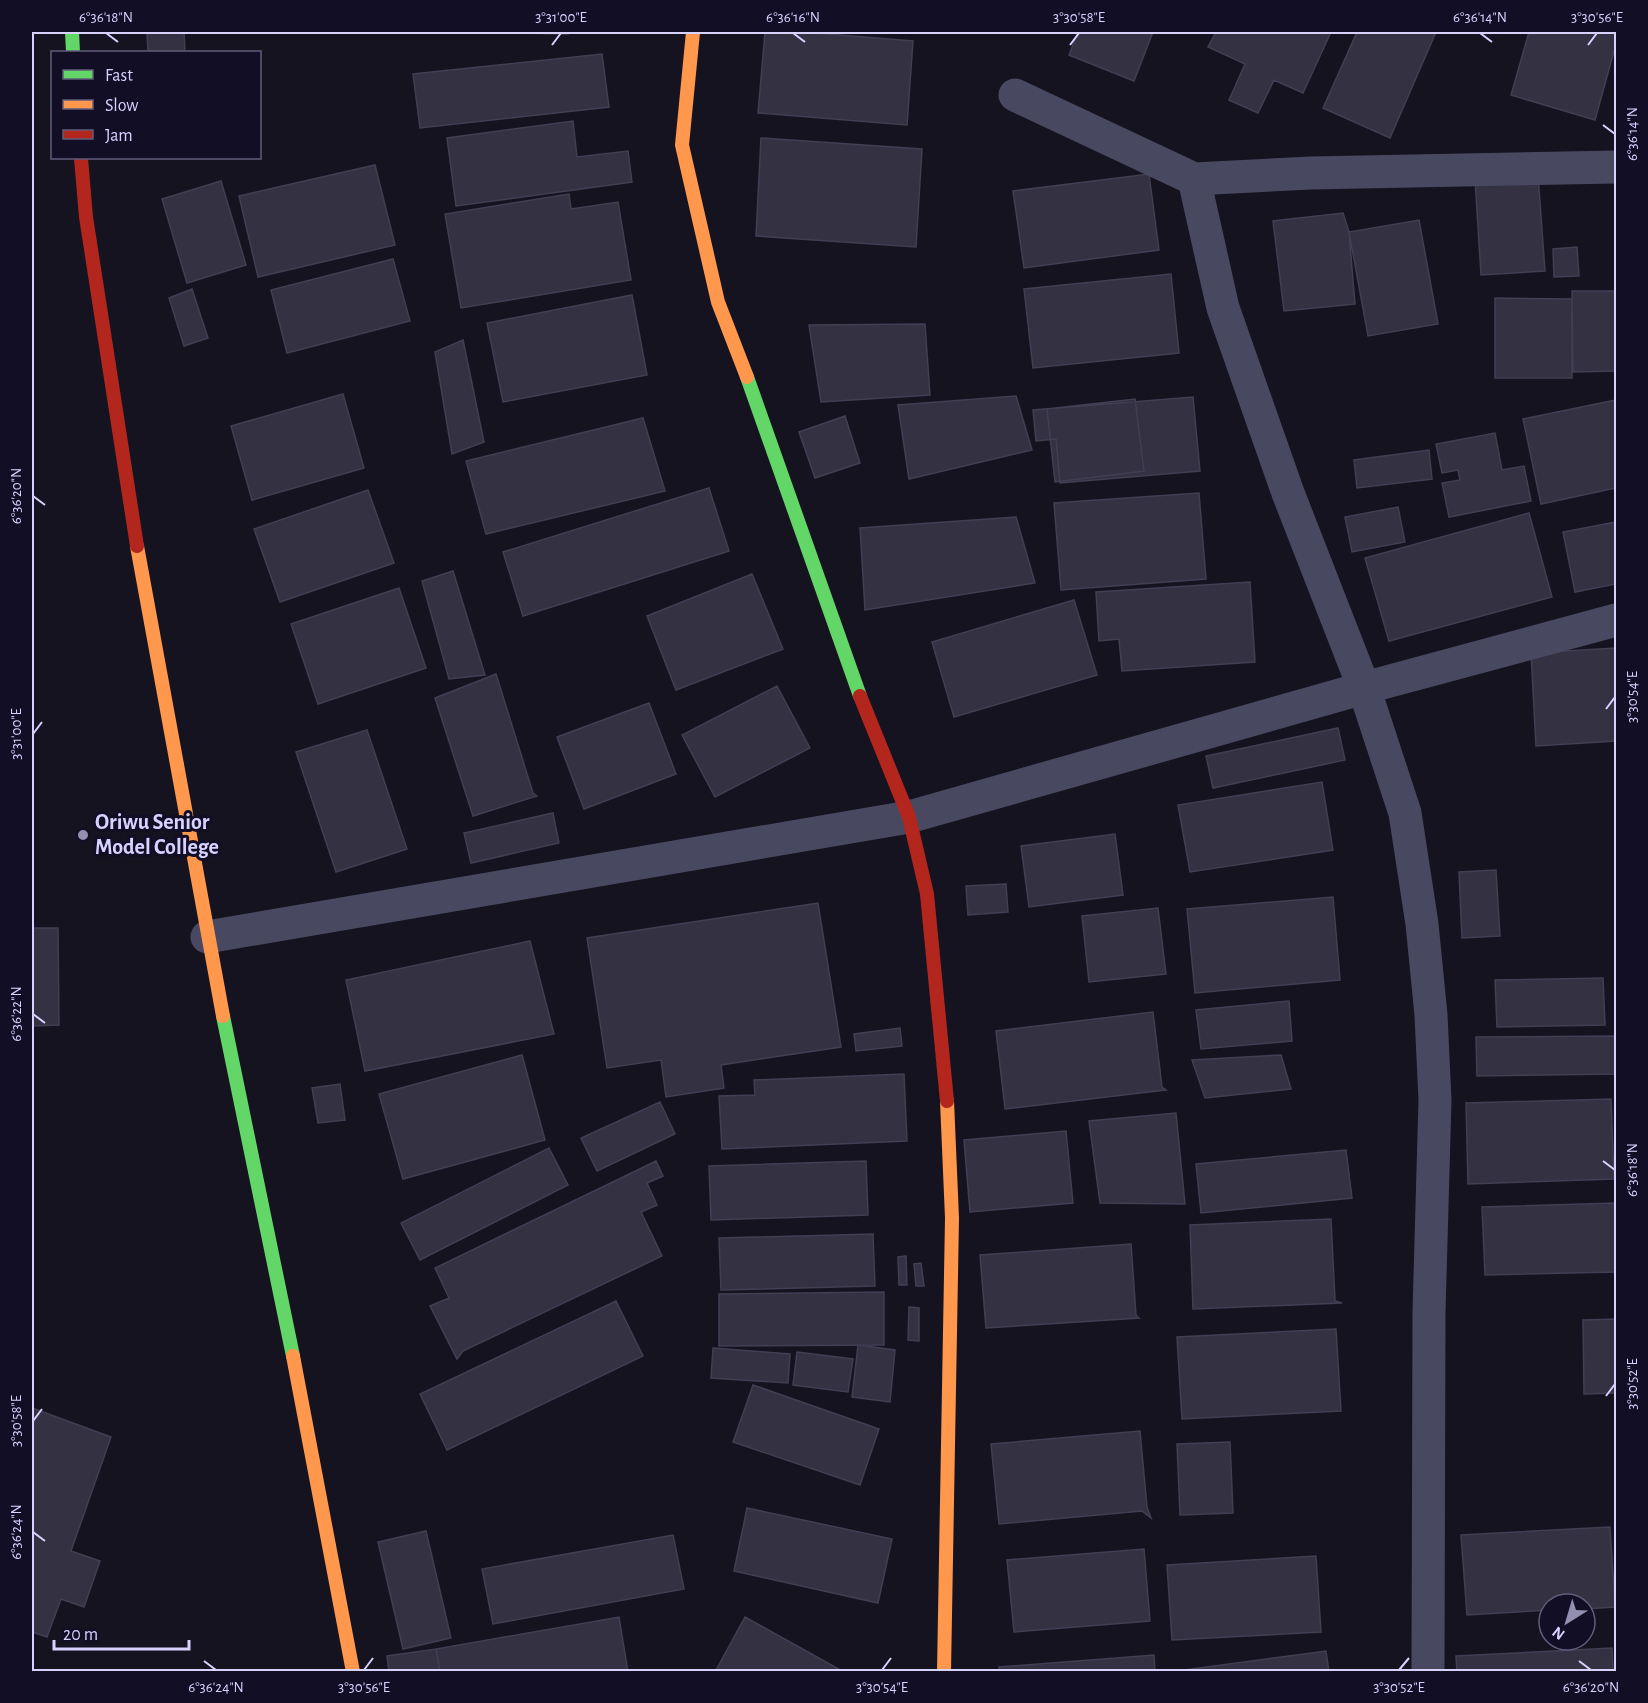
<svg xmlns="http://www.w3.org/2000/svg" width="1648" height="1703" viewBox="0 0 1648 1703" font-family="'Alegreya Sans',sans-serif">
<rect width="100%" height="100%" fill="#161320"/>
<path fill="#343142" stroke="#423e54" stroke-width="1.5" d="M 147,32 L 184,32 L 185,52 L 148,52 Z
M 476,32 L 568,32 L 568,34 Z
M 765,32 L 803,32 L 913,41 L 907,125 L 758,113 Z
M 1078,32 L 1153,32 L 1134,81 L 1069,55 Z
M 1216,32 L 1331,32 L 1303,93 L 1274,80 L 1258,113 L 1229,100 L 1245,64 L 1208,47 Z
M 1357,32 L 1436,32 L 1390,138 L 1323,108 Z
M 1529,32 L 1616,32 L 1616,44 L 1595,120 L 1511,95 Z
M 602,54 L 609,107 L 420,128 L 413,74 Z
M 573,121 L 577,157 L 628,151 L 632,182 L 456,206 L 447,138 Z
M 761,138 L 922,149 L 916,247 L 756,236 Z
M 375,165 L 395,245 L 258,277 L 239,196 Z
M 1149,174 L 1159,250 L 1024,268 L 1013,191 Z
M 1538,175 L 1545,271 L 1481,275 L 1475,179 Z
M 221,181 L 246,265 L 187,283 L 162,199 Z
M 569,194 L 571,209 L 618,202 L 631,280 L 461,308 L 445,214 Z
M 1343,213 L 1349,232 L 1355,304 L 1284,311 L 1273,221 Z
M 1419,220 L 1438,324 L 1368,336 L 1349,232 Z
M 1577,247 L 1579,276 L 1554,277 L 1553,249 Z
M 393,259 L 410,321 L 287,353 L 271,290 Z
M 1171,274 L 1179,353 L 1033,368 L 1024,289 Z
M 192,289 L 208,338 L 184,346 L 169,298 Z
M 1572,291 L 1616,291 L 1616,371 L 1573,372 Z
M 632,295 L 647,375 L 503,402 L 487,323 Z
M 1495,298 L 1572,299 L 1572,378 L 1495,378 Z
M 925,324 L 930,395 L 821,402 L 809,325 Z
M 463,340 L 484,442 L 452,454 L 435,352 Z
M 343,394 L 364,468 L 252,500 L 231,426 Z
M 1016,396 L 1032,450 L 909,479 L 898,405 Z
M 1193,397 L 1200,471 L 1060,483 L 1056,439 L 1036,441 L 1033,410 Z
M 1135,399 L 1144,471 L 1055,482 L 1047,409 Z
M 1616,400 L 1616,488 L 1541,504 L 1523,419 Z
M 845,416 L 860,463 L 815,478 L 799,432 Z
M 643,418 L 665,491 L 486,534 L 466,461 Z
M 1495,433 L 1502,470 L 1524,466 L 1531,501 L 1449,517 L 1442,483 L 1460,480 L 1458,470 L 1442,473 L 1436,444 Z
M 1429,450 L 1432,479 L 1357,488 L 1354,460 Z
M 709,488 L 729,551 L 523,616 L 503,552 Z
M 368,490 L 394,563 L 280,602 L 254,529 Z
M 1199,493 L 1206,579 L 1061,590 L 1054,503 Z
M 1398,507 L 1405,542 L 1352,552 L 1345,517 Z
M 1529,513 L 1552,597 L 1389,641 L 1365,558 Z
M 1016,517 L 1035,583 L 865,610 L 860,528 Z
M 1616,522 L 1616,584 L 1575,592 L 1563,532 Z
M 453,571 L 485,675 L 449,679 L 422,581 Z
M 752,574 L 783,649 L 676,690 L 647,616 Z
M 1250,582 L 1255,662 L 1122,671 L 1119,639 L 1099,641 L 1096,592 Z
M 399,588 L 426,668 L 318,704 L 291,624 Z
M 1074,600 L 1097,675 L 954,717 L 932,642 Z
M 1616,648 L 1616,741 L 1536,746 L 1531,653 Z
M 496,674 L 533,793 L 537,796 L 473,816 L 435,698 Z
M 777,686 L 810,748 L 715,797 L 682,735 Z
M 649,703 L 676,774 L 584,809 L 557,737 Z
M 1338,728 L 1345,760 L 1213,788 L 1206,756 Z
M 367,730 L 407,849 L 336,872 L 296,752 Z
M 1322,782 L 1333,850 L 1190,872 L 1178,805 Z
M 553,813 L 559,843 L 471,863 L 464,833 Z
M 1115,834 L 1123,895 L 1029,907 L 1021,846 Z
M 1496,870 L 1500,936 L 1462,938 L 1459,872 Z
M 1006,884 L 1008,912 L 968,915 L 966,886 Z
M 1333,897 L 1340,980 L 1195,993 L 1187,909 Z
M 818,903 L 841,1047 L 721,1065 L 724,1088 L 666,1097 L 661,1060 L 607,1068 L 587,938 Z
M 1158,908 L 1166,974 L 1089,982 L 1082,916 Z
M 32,928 L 58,928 L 59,1025 L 32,1026 Z
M 530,941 L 554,1034 L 365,1071 L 346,980 Z
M 1603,978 L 1605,1025 L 1497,1027 L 1495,980 Z
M 1289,1001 L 1292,1041 L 1201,1049 L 1196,1010 Z
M 1153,1012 L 1162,1087 L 1166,1090 L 1005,1109 L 996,1031 Z
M 900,1028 L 902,1046 L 856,1051 L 854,1034 Z
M 1616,1036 L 1616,1074 L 1477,1076 L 1476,1037 Z
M 522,1055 L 545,1140 L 403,1179 L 379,1094 Z
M 1281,1055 L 1291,1089 L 1205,1098 L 1192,1060 Z
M 904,1074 L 907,1141 L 722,1149 L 719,1096 L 755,1095 L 754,1080 Z
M 340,1084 L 345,1120 L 318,1123 L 312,1088 Z
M 1611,1099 L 1614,1179 L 1468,1184 L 1466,1103 Z
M 660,1102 L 675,1134 L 597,1171 L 581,1138 Z
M 1176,1113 L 1185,1204 L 1100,1203 L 1089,1121 Z
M 1066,1131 L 1073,1203 L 970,1212 L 964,1140 Z
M 549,1148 L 568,1185 L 420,1260 L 401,1223 Z
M 1346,1150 L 1352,1198 L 1201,1213 L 1196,1164 Z
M 656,1161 L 663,1176 L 647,1183 L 657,1205 L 641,1212 L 662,1256 L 463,1351 L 457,1359 L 430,1306 L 449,1298 L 435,1268 Z
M 866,1161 L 868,1215 L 711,1220 L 709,1166 Z
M 1616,1203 L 1616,1272 L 1485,1275 L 1482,1207 Z
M 1331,1219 L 1335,1301 L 1342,1303 L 1193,1309 L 1190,1225 Z
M 873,1234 L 875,1286 L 721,1290 L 719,1238 Z
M 1131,1244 L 1136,1315 L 1139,1318 L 986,1328 L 980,1255 Z
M 906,1256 L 907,1285 L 899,1285 L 898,1257 Z
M 921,1263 L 924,1286 L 916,1286 L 914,1264 Z
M 884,1292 L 884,1345 L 719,1346 L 719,1294 Z
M 616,1301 L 643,1356 L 447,1450 L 420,1394 Z
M 909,1307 L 919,1308 L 919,1341 L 908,1340 Z
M 1616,1319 L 1616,1393 L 1584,1394 L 1583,1320 Z
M 1336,1329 L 1341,1411 L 1182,1419 L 1177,1337 Z
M 858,1345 L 895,1350 L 890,1402 L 852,1397 Z
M 713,1348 L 790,1354 L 788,1383 L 711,1378 Z
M 797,1352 L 853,1359 L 848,1392 L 793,1385 Z
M 753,1385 L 879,1429 L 860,1485 L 733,1442 Z
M 32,1408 L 111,1437 L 71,1551 L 100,1561 L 84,1607 L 61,1599 L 47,1637 L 32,1632 Z
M 1140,1431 L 1147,1507 L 1151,1518 L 1142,1511 L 999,1524 L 991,1444 Z
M 1230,1442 L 1233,1513 L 1180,1515 L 1177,1444 Z
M 747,1508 L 892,1539 L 878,1603 L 734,1571 Z
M 1610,1527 L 1615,1607 L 1585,1609 L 1585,1604 L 1549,1604 L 1549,1610 L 1467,1615 L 1461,1535 Z
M 426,1531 L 451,1638 L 403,1649 L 378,1542 Z
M 673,1535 L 684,1589 L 493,1624 L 482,1569 Z
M 1144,1549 L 1150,1621 L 1014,1632 L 1007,1560 Z
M 1316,1556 L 1321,1632 L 1172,1640 L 1167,1565 Z
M 619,1617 L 628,1672 L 440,1672 L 436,1649 Z
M 745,1617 L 844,1672 L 715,1672 Z
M 1612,1648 L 1613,1672 L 1457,1672 L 1456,1656 Z
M 436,1649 L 440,1672 L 389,1672 L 387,1656 Z
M 1326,1651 L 1329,1672 L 1184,1670 Z
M 1154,1655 L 1155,1672 L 999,1672 L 999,1667 Z"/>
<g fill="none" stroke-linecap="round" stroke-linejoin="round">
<path stroke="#484861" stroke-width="33" d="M 1015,95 L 1194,179 L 1311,173 L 1616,167
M 1194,179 L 1223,308 L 1288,493 L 1364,688 L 1405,813 L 1422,924 L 1431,1015 L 1435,1100 L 1429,1312 L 1428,1672
M 207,937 L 909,817 L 1364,688 L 1616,620"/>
<path stroke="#63d668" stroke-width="14" d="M 72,32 L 73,52
M 747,377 L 860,696
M 223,1016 L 293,1356"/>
<path stroke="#ff974d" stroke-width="14" d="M 693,32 L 682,145 L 718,302 L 747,377
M 137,546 L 223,1016
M 293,1356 L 353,1672
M 944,1672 L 952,1218 L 947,1101"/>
<path stroke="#b3261e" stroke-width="14" d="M 81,158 L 86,217 L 137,546
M 860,696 L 909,817 L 927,894 L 947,1101"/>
</g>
<path fill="none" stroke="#d7d2ff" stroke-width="2" d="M 106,33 L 118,42M 793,33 L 805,42M 1480,33 L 1492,42M 552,45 L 561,33M 1070,45 L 1079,33M 1588,45 L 1597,33M 1603,125 L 1615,134M 33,496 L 45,505M 1606,709 L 1615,697M 33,734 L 42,722M 33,1014 L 45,1023M 1603,1161 L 1615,1170M 1606,1396 L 1615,1384M 33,1421 L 42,1409M 33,1532 L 45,1541M 204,1661 L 216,1670M 1579,1661 L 1591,1670M 364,1670 L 373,1658M 882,1670 L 891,1658M 1399,1670 L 1409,1658"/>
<circle fill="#938fb1" stroke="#120e25" stroke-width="2" cx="83" cy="835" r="6"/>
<g text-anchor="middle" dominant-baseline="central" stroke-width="6" stroke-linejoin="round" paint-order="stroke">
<g font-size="22" font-weight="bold" fill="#d7d2ff" stroke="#120e25" text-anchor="start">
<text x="95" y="822">Oriwu Senior<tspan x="95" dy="25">Model College</tspan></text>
</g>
</g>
<rect width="1648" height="1703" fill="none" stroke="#120e25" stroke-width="66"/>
<rect x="51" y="51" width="210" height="108" fill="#120e25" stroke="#615c7c" stroke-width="1.5"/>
<rect x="63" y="70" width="30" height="9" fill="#63d668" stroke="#615c7c" stroke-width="1.5"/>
<text x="105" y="81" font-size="18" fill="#d7d2ff">Fast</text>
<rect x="63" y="100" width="30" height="9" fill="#ff974d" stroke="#615c7c" stroke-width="1.5"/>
<text x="105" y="111" font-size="18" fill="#d7d2ff">Slow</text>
<rect x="63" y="130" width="30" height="9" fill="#b3261e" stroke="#615c7c" stroke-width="1.5"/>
<text x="105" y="141" font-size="18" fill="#d7d2ff">Jam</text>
<g transform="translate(1567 1622) rotate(217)"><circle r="28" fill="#120e25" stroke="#615c7c" stroke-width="1.5"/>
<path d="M0-4.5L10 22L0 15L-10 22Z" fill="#938fb1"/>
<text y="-9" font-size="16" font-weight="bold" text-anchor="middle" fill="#d7d2ff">N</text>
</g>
<path d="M54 1640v9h135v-9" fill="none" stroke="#d7d2ff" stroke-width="3"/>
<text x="63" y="1640" font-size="18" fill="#d7d2ff" stroke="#120e25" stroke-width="4.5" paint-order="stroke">20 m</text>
<rect x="33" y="33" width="1582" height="1637" fill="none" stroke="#d7d2ff" stroke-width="2"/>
<g font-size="15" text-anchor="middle" fill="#d7d2ff">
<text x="106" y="22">6°36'18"N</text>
<text x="561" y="22">3°31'00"E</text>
<text x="793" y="22">6°36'16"N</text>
<text x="1079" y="22">3°30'58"E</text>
<text x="1480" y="22">6°36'14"N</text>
<text x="1597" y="22">3°30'56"E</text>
<text transform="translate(1632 134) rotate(-90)" y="5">6°36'14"N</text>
<text transform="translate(16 496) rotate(-90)" y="5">6°36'20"N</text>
<text transform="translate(1632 697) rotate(-90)" y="5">3°30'54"E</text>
<text transform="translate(16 734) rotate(-90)" y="5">3°31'00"E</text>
<text transform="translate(16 1014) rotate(-90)" y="5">6°36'22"N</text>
<text transform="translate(1632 1170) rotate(-90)" y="5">6°36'18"N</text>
<text transform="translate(1632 1384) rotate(-90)" y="5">3°30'52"E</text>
<text transform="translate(16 1421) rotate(-90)" y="5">3°30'58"E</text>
<text transform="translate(16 1532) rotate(-90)" y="5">6°36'24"N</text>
<text x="216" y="1692">6°36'24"N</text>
<text x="364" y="1692">3°30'56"E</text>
<text x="882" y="1692">3°30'54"E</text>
<text x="1399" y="1692">3°30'52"E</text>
<text x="1591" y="1692">6°36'20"N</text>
</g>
</svg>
